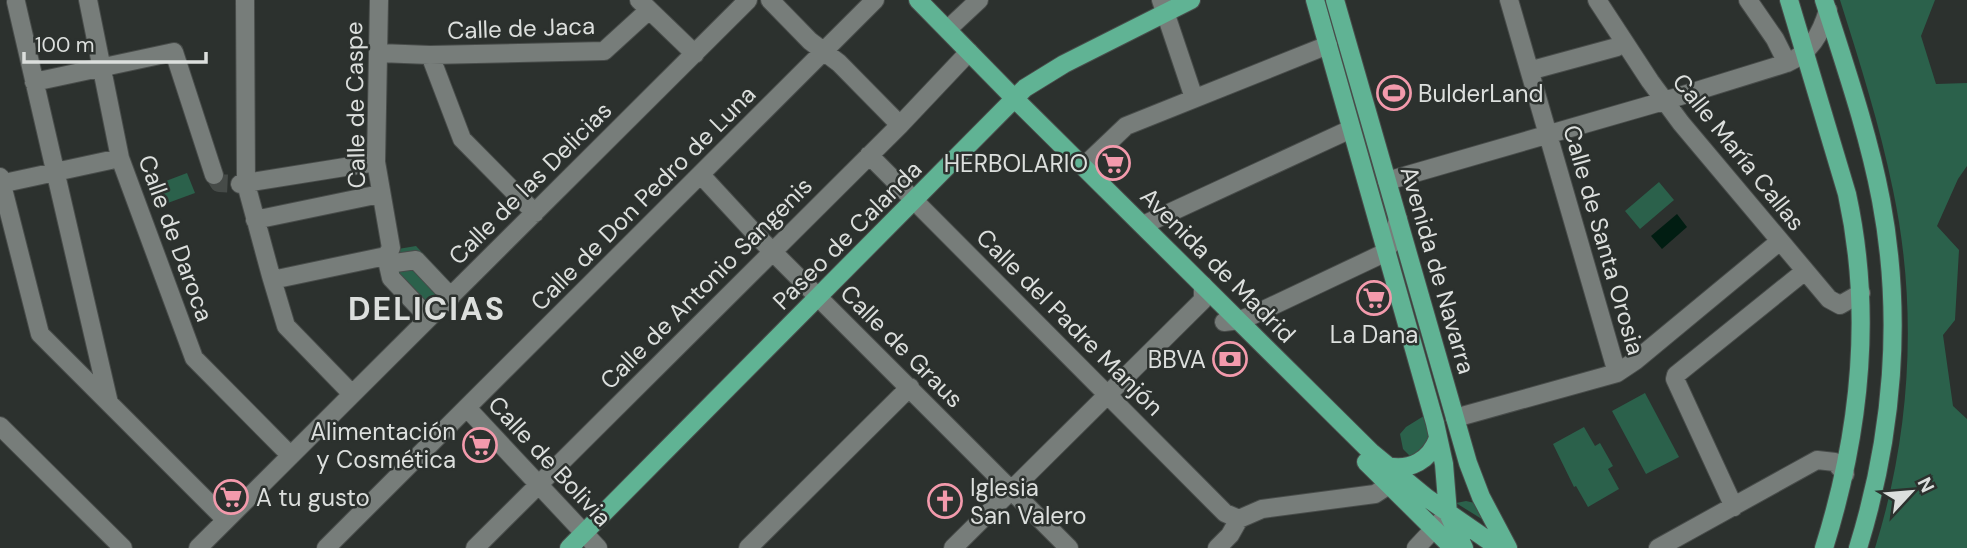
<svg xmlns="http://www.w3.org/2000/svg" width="1967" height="548" viewBox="0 0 1967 548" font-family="'DM Sans',sans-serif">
<rect width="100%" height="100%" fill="#2c312e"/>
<path fill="#2b614b" d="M 1840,0 L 1935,0 L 1921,36 L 1936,84 L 1967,83 L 1967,166 L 1958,179 L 1937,226 L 1959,250 L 1955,320 L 1943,335 L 1953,406 L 1967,419 L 1967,548 L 1875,548 C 1911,433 1918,308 1893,190 C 1880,126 1860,63 1840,0 Z
M 187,173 L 195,193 L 165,204 L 158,184 Z
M 1659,182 L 1674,200 L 1640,229 L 1625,211 Z
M 416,246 L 452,284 L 429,318 L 391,278 L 400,262 L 398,249 Z
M 1645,393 L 1679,457 L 1646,474 L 1612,411 Z
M 1427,414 C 1434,436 1427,443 1413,459 L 1403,449 L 1400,434 L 1406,427 Z
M 1584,427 L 1595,446 L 1600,443 L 1613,466 L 1608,469 L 1619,489 L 1588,507 L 1576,486 L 1574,487 L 1553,444 Z
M 1466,501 L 1475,503 L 1485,521 L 1456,503 Z"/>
<path fill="#011d12" d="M 1677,214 L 1687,227 L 1662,249 L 1651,236 Z"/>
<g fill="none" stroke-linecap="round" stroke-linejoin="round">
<path stroke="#464b48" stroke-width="18" stroke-dasharray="18 9" stroke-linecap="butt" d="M 214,175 L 219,183 L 240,184"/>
<g stroke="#484c4a" stroke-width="20">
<path id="minor" d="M 88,0 L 120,158 L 194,358 L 290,455
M 245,0 L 246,184 L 271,276 L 277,279 L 386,256
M 379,0 L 376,162 L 391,248 L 386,256 L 391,278 L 429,318
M 639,0 L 695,54
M 770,0 L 810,41 L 839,63 L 900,125
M 1161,0 L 1194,98
M 1509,0 L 1617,373
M 1597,0 L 1650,81 L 1681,123 L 1829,299 L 1840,305 L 1861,293
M 1748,0 L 1775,39 L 1787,63
M 16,2 L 109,403
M 948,29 L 979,0
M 379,53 L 430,55 L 604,51 L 649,10
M 430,55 L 462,139 L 535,213
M 1536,69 L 1617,47
M 34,82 L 174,52 L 214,175
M 869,155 L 1225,513 L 1239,519
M 1084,166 L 1126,126 L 1328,45
M 701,175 L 762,241 L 1069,548
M 0,177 L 40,334 L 226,520
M 1387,181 L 1664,101 L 1787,63 C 1810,53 1821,34 1828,10
M 0,184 L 120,158
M 240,184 L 376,162
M 255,220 L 380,194
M 1143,225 L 1351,129
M 388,264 L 416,260 L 451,297
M 271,276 L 286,326 L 352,394
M 1224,322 L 1240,320 L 1253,315 L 1382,254 L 1392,243 L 1398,219
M 467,408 L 598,548
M 1455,418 L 1617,373 L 1635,361 L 1780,241
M 0,426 L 123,548
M 1734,507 L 1675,379 L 1676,375 L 1805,271
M 1239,519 L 1262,509 L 1375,494 L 1389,485
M 198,548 L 748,0
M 326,548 L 875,0
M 475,548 L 900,125 L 969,52
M 748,548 L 910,387
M 953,548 L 1203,300 L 1203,285
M 1217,548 L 1230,535 L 1239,519
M 1416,548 L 1444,518
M 1658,548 L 1817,460 L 1835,462 L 1845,474"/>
</g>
<g stroke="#484c4a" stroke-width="20">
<path id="major" d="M 918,0 L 1016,100 L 1371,452 L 1427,498 L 1499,548
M 1315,0 L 1435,423 L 1444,464 L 1448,513 L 1464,548
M 1335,0 L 1468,463 L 1481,497 L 1508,548
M 1789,0 L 1847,194 C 1873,313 1860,433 1824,548
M 1824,0 C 1845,66 1868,132 1881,200 C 1903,316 1893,435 1858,548
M 1366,462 L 1453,548
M 1387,470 L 1387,466 C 1411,471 1430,460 1438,438
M 569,548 L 1025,88 L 1064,64 L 1191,0"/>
</g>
<use href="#minor" stroke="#777d7a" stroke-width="18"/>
<use href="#major" stroke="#60b394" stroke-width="18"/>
</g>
<defs>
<g id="stadium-ring" transform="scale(1.75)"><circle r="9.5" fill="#2c312e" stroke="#f39aac" stroke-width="1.5"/><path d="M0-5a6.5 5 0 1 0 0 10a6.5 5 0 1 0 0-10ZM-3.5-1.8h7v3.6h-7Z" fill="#f39aac"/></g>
<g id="supermarket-ring" transform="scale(1.75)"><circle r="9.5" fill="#2c312e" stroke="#f39aac" stroke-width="1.5"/><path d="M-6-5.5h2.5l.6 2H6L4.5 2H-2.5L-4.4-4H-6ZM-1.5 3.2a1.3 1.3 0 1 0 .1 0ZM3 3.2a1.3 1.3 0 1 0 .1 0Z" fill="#f39aac"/></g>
<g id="bank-ring" transform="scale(1.75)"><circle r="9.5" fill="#2c312e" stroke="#f39aac" stroke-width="1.5"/><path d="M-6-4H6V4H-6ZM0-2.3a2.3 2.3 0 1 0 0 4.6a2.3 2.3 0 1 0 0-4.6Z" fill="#f39aac"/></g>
<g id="church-ring" transform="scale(1.75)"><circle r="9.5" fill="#2c312e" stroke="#f39aac" stroke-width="1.5"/><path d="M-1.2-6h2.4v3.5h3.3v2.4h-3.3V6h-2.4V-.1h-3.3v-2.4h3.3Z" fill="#f39aac"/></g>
</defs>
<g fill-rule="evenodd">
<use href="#stadium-ring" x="1394" y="93"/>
<use href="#supermarket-ring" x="1113" y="163"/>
<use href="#supermarket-ring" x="1374" y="298"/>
<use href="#bank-ring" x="1230" y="359"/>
<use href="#supermarket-ring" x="480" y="445"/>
<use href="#supermarket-ring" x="231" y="497"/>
<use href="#church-ring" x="945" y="501"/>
</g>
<g text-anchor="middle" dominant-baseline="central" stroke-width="5" stroke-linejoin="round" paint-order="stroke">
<g font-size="24" fill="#dcdfdd" stroke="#2c312e">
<text transform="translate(521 28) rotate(-2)">Calle de Jaca</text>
<text transform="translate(355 105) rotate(-91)">Calle de Caspe</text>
<text transform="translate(1739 152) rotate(51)">Calle María Callas</text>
<text transform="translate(530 183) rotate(-45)">Calle de las Delicias</text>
<text transform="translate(643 198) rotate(-45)">Calle de Don Pedro de Luna</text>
<text transform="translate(847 235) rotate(-45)">Paseo de Calanda</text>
<text transform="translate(176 238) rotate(70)">Calle de Daroca</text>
<text transform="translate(1604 240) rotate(74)">Calle de Santa Orosia</text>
<text transform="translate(1218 265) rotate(45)">Avenida de Madrid</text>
<text transform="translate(1438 270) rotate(74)">Avenida de Navarra</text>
<text transform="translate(706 283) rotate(-45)">Calle de Antonio Sangenis</text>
<text transform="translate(1070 322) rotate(45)">Calle del Padre Manjón</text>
<text transform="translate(902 346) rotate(45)">Calle de Graus</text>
<text transform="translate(550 461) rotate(47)">Calle de Bolivia</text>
</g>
<g font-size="24" fill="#dcdfdd" stroke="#2c312e" text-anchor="start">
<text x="1418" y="93">BulderLand</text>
<text x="1088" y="163" text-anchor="end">HERBOLARIO</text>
<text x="1374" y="334" text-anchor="middle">La Dana</text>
<text x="1206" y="359" text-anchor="end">BBVA</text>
<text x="456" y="431" text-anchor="end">Alimentación<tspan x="456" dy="28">y Cosmética</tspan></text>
<text x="970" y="487">Iglesia<tspan x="970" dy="28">San Valero</tspan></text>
<text x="256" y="497">A tu gusto</text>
</g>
<g font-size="32" font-weight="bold" letter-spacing="2" fill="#dcdfdd" stroke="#2c312e">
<text x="427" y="309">DELICIAS</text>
</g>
</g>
<g transform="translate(1911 492) rotate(64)" stroke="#2c312e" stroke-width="5" paint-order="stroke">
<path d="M0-5L12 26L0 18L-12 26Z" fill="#dcdfdd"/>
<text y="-10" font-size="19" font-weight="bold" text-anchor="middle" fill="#dcdfdd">N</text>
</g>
<path d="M24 52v10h182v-10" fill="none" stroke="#dcdfdd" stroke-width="3.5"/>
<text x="35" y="52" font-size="21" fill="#dcdfdd" stroke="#2c312e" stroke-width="5" paint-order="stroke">100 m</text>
</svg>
